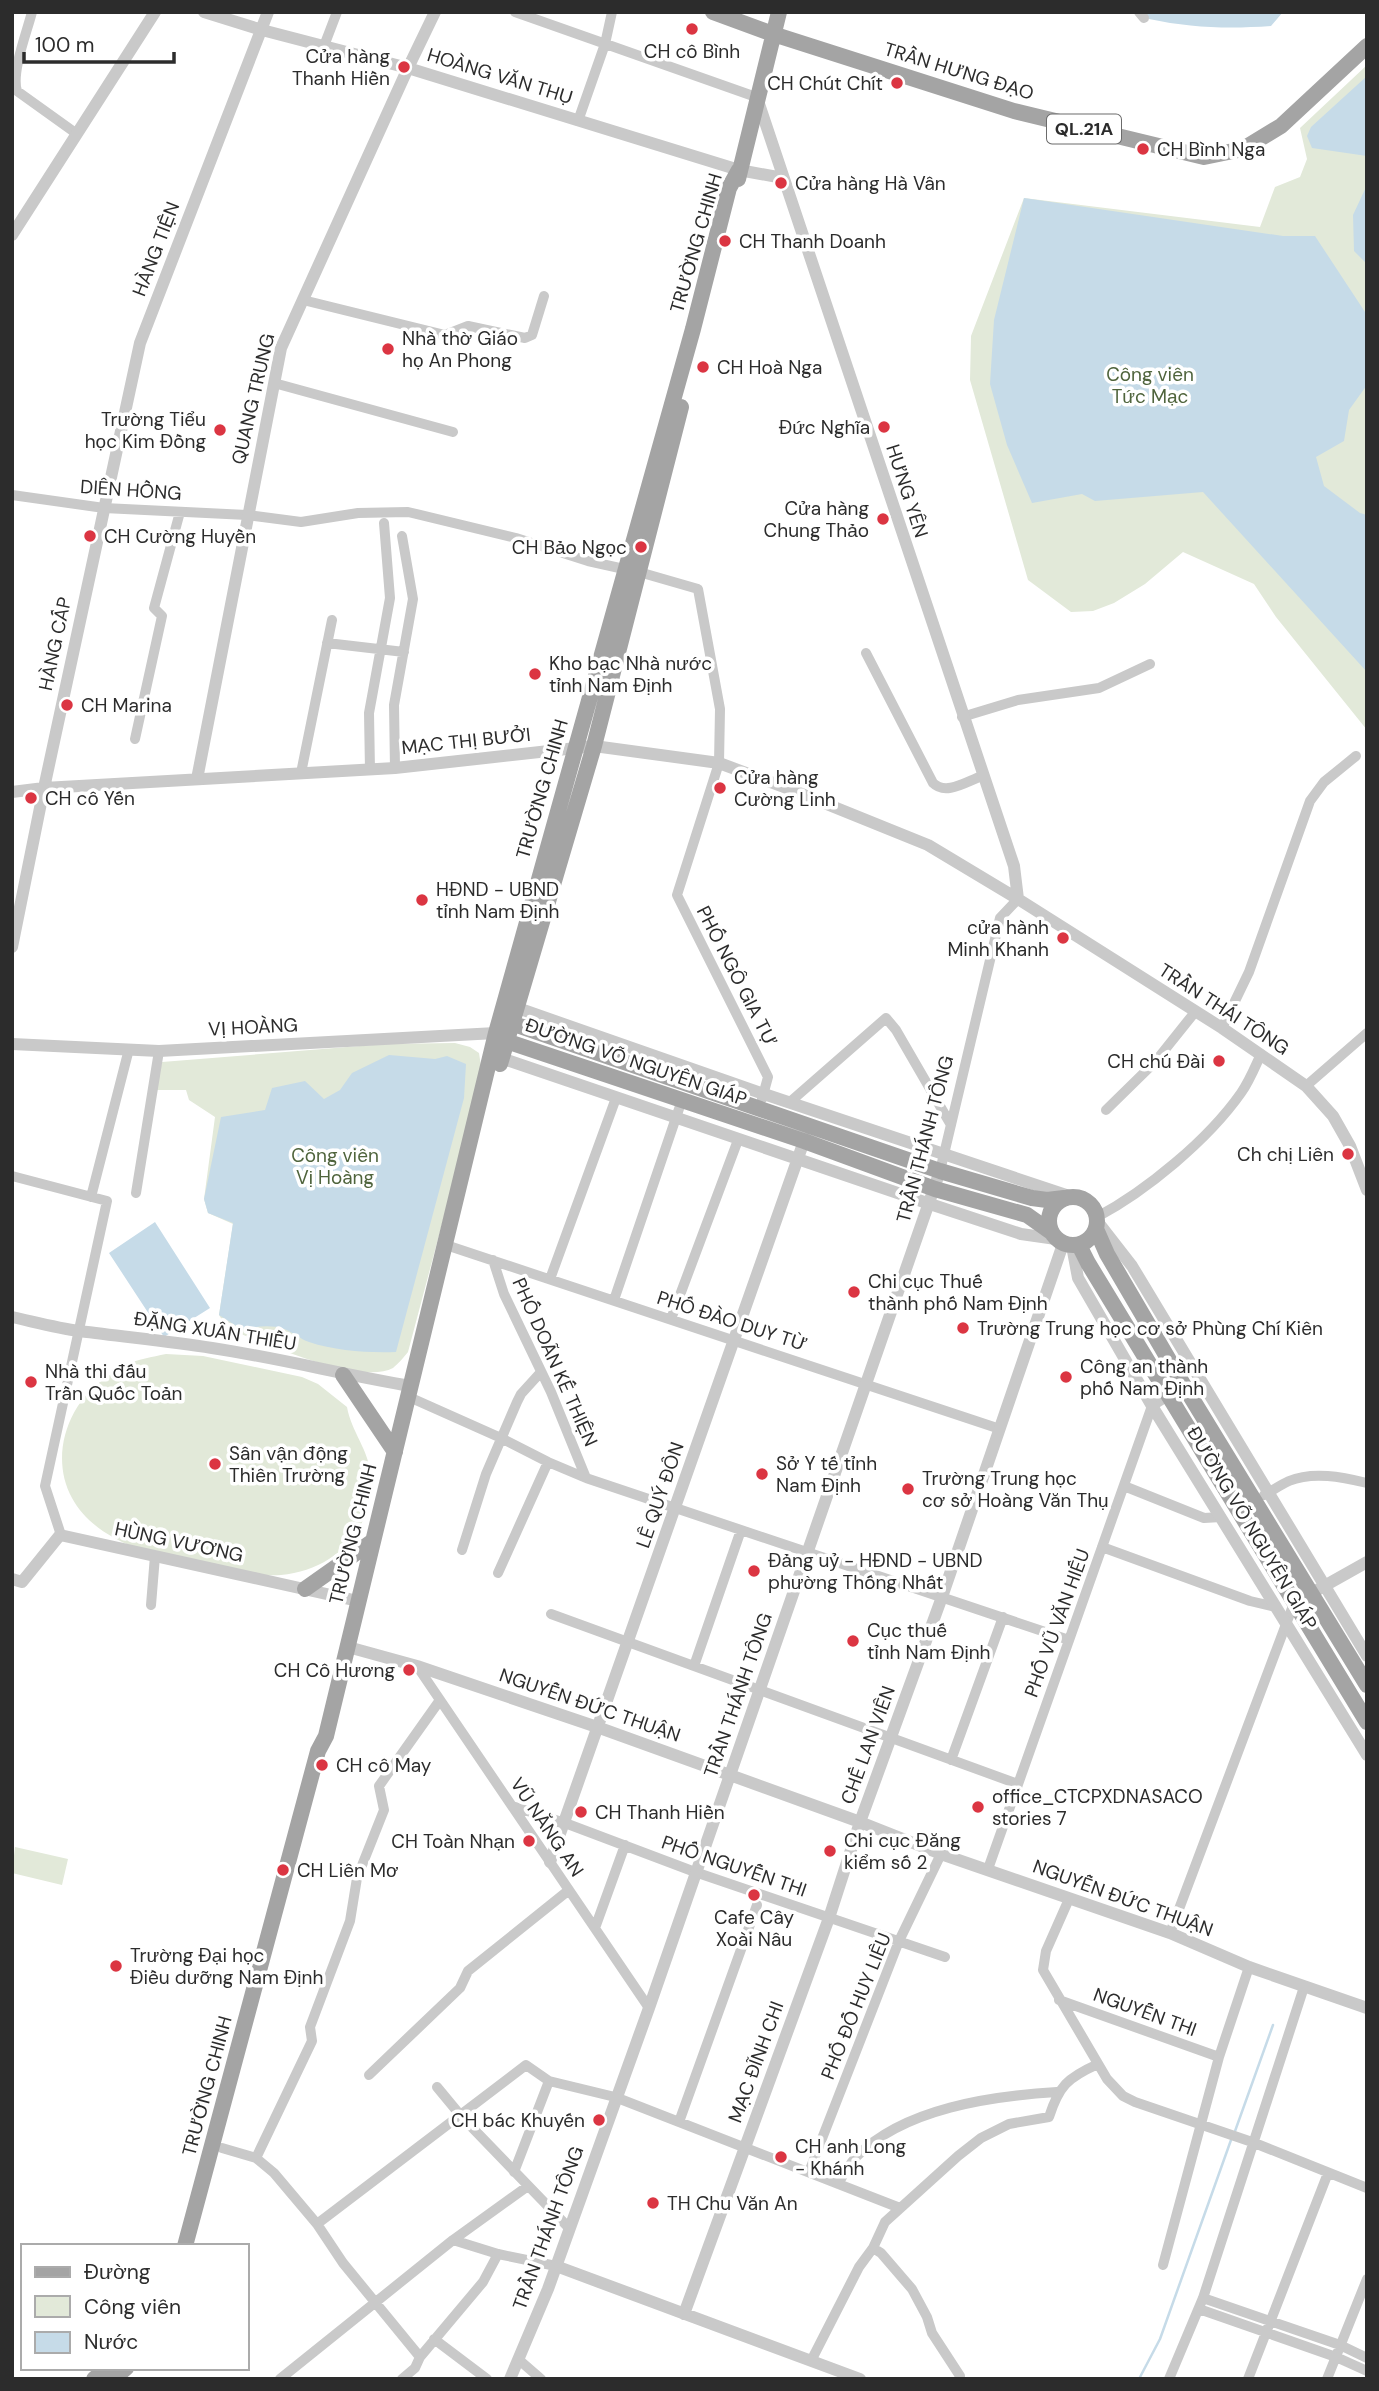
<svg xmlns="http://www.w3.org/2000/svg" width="1379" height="2391" viewBox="0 0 1379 2391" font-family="'DM Sans',sans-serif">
<rect width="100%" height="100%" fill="#fff"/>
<path fill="#e2e9d9" d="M 1367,65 L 1367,730 L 1276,617 L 1254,584 L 1183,552 L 1145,584 L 1114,603 L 1093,611 L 1071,612 L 1028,580 L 970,380 L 971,336 L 1024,198 L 1260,227 L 1275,187 L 1300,177 L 1307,159 L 1300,128 Z
M 455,1043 L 470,1047 L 479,1053 L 482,1073 L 408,1352 C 404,1357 398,1364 393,1368 C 359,1386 263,1342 228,1329 L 219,1315 L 233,1224 L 208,1213 L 204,1199 L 215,1117 L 189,1100 L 186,1090 L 154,1090 L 162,1062 L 385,1044 Z
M 166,1354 L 203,1356 L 302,1377 L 318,1384 L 347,1407 C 351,1431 369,1450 371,1476 C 374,1531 334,1570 281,1575 C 259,1577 238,1570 218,1566 C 190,1559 162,1553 134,1547 C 110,1538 85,1522 72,1498 C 49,1456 68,1402 107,1377 C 113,1373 118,1367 125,1365 C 138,1359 152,1357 166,1354 Z
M 15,1847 L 68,1859 L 62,1885 L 12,1873 Z"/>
<path fill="#c6dbe8" d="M 1145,12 L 1283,12 L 1271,26 C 1229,29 1191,28 1149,19 Z
M 1367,76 L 1367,156 L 1312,148 L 1307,136 L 1311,127 Z
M 1367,185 L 1367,264 L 1354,251 L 1353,215 Z
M 1024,198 L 1283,236 L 1315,236 L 1367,315 L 1367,385 L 1349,410 L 1344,441 L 1316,457 L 1324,486 L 1360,513 L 1367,515 L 1367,672 L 1203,492 L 1095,501 L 1082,494 L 1032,503 L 1007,445 L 990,384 L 994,320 Z
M 389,1055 L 435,1059 L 447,1056 L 466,1064 L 464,1098 L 396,1352 C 368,1353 336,1351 309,1342 C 300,1339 293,1332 284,1329 C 270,1324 256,1327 241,1329 L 219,1315 L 233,1223 L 208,1213 L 204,1199 L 221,1117 L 265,1110 L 272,1088 L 305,1081 L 324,1099 L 340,1090 L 352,1073 Z
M 155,1222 L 210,1308 L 164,1337 L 109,1253 Z"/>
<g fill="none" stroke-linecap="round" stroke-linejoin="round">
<path stroke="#c6dbe8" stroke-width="2.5" d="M 1234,2134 L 1273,2025
M 1139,2379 L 1160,2339 L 1231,2140"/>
<path stroke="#c9c9c9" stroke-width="10" d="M 32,12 C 27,32 11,72 17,91 L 77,134
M 515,12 L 756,97
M 1139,12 L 1144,18
M 324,46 L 337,12
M 578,121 L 605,44 L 612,12
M 303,300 L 445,335 L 468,326 L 525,338 L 532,335 L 544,296
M 274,383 L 453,432
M 12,495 L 104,508 L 247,515 L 301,522 L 358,513 L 408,512 L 516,538 L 588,561 L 624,569
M 639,572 L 698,589 L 720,709 L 719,763 L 677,895 L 768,1077 L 762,1099
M 327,643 L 404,652
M 866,653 L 933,783 C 946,796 967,781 982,776
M 962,717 L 1018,700 L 1099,688 L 1150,664
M 135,739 L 162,616 L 154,608 L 180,512
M 395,768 L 394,705 L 413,599 L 402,536
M 370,770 L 369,713 L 390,598 L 384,523
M 301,773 L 332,620
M 1222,1028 L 1249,972 L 1310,801 L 1324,782 L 1356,756
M 1306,1086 L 1367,1033
M 790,1102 L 886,1018 L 896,1030 L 951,1125
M 1106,1110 L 1155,1062 L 1195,1012
M 940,1171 L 1000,918 L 1018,899
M 12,1176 L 107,1201 L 45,1486 L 61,1535
M 136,1193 L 159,1051
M 91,1197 L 129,1049
M 1097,1217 C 1146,1191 1208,1140 1241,1093 C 1249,1082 1255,1067 1261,1054
M 452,1247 L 1000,1429
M 493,1260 L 504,1294 L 551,1392 L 586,1478
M 550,1279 L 616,1098
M 614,1300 L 682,1100
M 671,1319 L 738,1140
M 409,1397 L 501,1438 L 548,1462 L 586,1478 L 1069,1640
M 1124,1486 L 1204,1518 L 1221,1517
M 1264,1495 C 1272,1491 1280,1485 1289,1481 C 1313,1471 1342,1477 1367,1483
M 1102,1547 L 1250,1601 L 1276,1607
M 462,1550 L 486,1474 L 517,1402 L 521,1394 L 541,1372
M 498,1573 L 548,1462
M 151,1605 L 155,1556
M 551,1614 L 1018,1784
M 417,1666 L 649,2008
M 694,1666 L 741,1530
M 951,1760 L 1003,1617
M 512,1806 L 565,1823 L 695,1872 L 945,1957
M 988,1869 L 1152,1406 L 1168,1396
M 1069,1899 L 1046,1951 L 1043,1970 L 1107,2079 L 1123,2096 L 1135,2102 L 1252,2142 L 1367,2188
M 595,1928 L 625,1845
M 1170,1933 L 1294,1603
M 1059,2000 L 1219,2057
M 369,2075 L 460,1988 L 468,1971 L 569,1890
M 437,2087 L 461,2116 L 569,2228
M 679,2122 L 757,1905
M 222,2148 L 256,2158 L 274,2173 L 317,2224 L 343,2263 L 420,2357
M 256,2158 L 312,2041 L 310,2027 L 350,1921 L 357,1878 L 384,1810 L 379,1786 L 440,1700
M 514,2172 L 549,2081 L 615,2097 L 900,2208
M 809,2172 L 899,1941 L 941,1854
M 838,2184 C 843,2175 849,2165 856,2157 C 904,2108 992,2096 1057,2092
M 317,2224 L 526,2065 L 549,2081
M 453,2240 L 498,2254 L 556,2266
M 873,2248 L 881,2253 L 912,2289 L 927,2317 L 932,2333 L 960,2376 L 959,2379
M 1163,2265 L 1219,2057 L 1249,1967
M 1203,2298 L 1340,2345 L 1367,2358
M 1199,2309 L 1336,2357 L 1367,2371
M 434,2339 L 487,2379
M 518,2359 L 541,2379
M 811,2361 L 859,2267 L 873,2248 L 885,2222 L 958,2156 L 981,2138 L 1009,2124 L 1049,2117 C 1059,2086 1067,2078 1098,2064
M 280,2379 L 453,2240 L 528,2186
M 402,2379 L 415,2368 L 420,2357 L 483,2282 L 498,2254
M 1169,2379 L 1203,2298 L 1304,1987
M 1248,2379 L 1328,2173
M 1327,2379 L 1367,2279"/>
<path stroke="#c9c9c9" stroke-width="12" d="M 204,12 L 262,30 L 408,68 L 739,170 L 783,178
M 758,101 L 1014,866 L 1018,899
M 12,235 L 155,12
M 197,779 L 281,348 L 408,68 L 435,12
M 12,792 L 44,788 L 395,768 L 594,746 L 719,763 L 787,788 L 928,845 L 1018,899 L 1222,1028 L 1306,1086 L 1333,1116 L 1350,1146 L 1367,1190
M 12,947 L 44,788 L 140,343 L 268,12
M 509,1005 L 764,1094 L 1072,1197
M 12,1044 L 159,1051 L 496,1033
M 495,1056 L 930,1204 L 1021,1234 L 1056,1239
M 1097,1221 L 1132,1266 L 1367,1656
M 1072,1246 L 1078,1278 L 1152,1406 L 1367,1755
M 12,1317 C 35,1322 57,1328 80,1331 C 124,1337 168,1341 212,1348 C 279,1358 345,1375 411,1386
M 12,1579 L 22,1582 L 60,1535 L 358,1601
M 1294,1603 L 1367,1562
M 348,1647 L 417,1666 L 597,1727 L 860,1822 L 941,1854 L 1170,1933 L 1249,1967 L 1367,2008
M 550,1862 L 804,1141
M 556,2266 L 860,2379
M 684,2314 L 829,1918 L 860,1822 L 942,1597 L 1063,1244
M 510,2379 L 548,2289 L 649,2008 L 940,1171"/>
<path stroke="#a4a4a4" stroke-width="16" d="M 713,12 L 773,34 L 1014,111 L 1204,157 L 1243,149 L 1281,126 L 1367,46
M 738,179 L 779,12
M 500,1064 L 594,746 L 681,407
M1049 1221a24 24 0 1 1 48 0a24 24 0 1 1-48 0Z
M 1096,1229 L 1107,1254 L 1183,1384 L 1367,1685
M 1051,1232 L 1027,1215 L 935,1189 L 804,1141 L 506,1041 L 496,1033 L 511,1023 L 940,1171 L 1032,1198 L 1047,1200 L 1064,1198
M 1079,1245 L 1088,1263 L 1367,1722
M 343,1375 L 395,1452
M 305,1589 L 373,1541
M 185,2246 L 318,1751 L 326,1736 L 496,1033 L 693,329 L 729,188 L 739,170
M 94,2379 L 107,2368
M 113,2379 L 126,2368"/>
</g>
<g fill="#db3542" stroke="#fff" stroke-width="2.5">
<circle cx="692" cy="29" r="7"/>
<circle cx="404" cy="67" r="7"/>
<circle cx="897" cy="83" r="7"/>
<circle cx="1143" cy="149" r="7"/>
<circle cx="781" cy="183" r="7"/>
<circle cx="725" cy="241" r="7"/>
<circle cx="388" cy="349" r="7"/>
<circle cx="703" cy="367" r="7"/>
<circle cx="884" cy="427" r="7"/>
<circle cx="220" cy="430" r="7"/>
<circle cx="883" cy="519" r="7"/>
<circle cx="90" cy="536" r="7"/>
<circle cx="641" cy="547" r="7"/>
<circle cx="535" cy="674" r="7"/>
<circle cx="67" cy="705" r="7"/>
<circle cx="720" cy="788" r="7"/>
<circle cx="31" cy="798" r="7"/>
<circle cx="422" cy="900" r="7"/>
<circle cx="1063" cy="938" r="7"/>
<circle cx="1219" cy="1061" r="7"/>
<circle cx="1348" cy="1154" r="7"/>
<circle cx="854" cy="1292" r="7"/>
<circle cx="963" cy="1328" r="7"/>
<circle cx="1066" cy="1377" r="7"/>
<circle cx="31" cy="1382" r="7"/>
<circle cx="215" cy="1464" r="7"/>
<circle cx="762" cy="1474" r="7"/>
<circle cx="908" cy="1489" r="7"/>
<circle cx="754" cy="1571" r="7"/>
<circle cx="853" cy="1641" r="7"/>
<circle cx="409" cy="1670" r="7"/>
<circle cx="322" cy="1765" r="7"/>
<circle cx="978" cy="1807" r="7"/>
<circle cx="581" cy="1812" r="7"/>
<circle cx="529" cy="1841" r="7"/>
<circle cx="830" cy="1851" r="7"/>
<circle cx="283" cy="1870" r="7"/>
<circle cx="754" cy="1895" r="7"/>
<circle cx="116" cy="1966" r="7"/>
<circle cx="599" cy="2120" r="7"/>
<circle cx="781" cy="2157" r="7"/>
<circle cx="653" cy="2203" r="7"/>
</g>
<g text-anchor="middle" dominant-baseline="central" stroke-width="7" stroke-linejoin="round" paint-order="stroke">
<rect fill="#fff" stroke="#6b6b6b" stroke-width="2" x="1047" y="114.5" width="74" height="29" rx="5"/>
<g font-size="18" font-weight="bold" fill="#2c2c2c">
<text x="1084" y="129">QL.21A</text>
</g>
<g font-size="19" fill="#2c2c2c" stroke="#fff" text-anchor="start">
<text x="692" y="51" text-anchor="middle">CH cô Bình</text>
<text x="390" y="56" text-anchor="end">Cửa hàng<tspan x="390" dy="22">Thanh Hiền</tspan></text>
<text x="883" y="83" text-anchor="end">CH Chút Chít</text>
<text x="1157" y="149">CH Bình Nga</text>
<text x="795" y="183">Cửa hàng Hà Vân</text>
<text x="739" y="241">CH Thanh Doanh</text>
<text x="402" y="338">Nhà thờ Giáo<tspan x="402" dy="22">họ An Phong</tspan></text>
<text x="717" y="367">CH Hoà Nga</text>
<text x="206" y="419" text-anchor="end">Trường Tiểu<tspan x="206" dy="22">học Kim Đồng</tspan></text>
<text x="870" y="427" text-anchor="end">Đức Nghĩa</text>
<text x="869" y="508" text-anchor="end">Cửa hàng<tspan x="869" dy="22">Chung Thảo</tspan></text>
<text x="104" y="536">CH Cường Huyền</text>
<text x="627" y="547" text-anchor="end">CH Bảo Ngọc</text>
<text x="549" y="663">Kho bạc Nhà nước<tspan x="549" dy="22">tỉnh Nam Định</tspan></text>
<text x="81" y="705">CH Marina</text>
<text x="734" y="777">Cửa hàng<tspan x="734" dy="22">Cường Linh</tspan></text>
<text x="45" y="798">CH cô Yến</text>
<text x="436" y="889">HĐND - UBND<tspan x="436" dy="22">tỉnh Nam Định</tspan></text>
<text x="1049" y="927" text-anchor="end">cửa hành<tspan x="1049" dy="22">Minh Khanh</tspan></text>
<text x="1205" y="1061" text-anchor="end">CH chú Đài</text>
<text x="1334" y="1154" text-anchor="end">Ch chị Liên</text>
<text x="868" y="1281">Chi cục Thuế<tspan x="868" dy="22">thành phố Nam Định</tspan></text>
<text x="977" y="1328">Trường Trung học cơ sở Phùng Chí Kiên</text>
<text x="1080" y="1366">Công an thành<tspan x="1080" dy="22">phố Nam Định</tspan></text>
<text x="45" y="1371">Nhà thi đấu<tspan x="45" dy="22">Trần Quốc Toản</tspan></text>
<text x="229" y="1453">Sân vận động<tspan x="229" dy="22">Thiên Trường</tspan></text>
<text x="776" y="1463">Sở Y tế tỉnh<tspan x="776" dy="22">Nam Định</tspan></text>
<text x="922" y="1478">Trường Trung học<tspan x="922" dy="22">cơ sở Hoàng Văn Thụ</tspan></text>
<text x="768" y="1560">Đảng uỷ - HĐND - UBND<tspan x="768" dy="22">phường Thống Nhất</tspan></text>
<text x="867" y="1630">Cục thuế<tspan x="867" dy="22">tỉnh Nam Định</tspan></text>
<text x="395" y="1670" text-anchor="end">CH Cô Hương</text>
<text x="336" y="1765">CH cô May</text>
<text x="992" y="1796">office_CTCPXDNASACO<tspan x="992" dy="22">stories 7</tspan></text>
<text x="595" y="1812">CH Thanh Hiền</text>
<text x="844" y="1840">Chi cục Đăng<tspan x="844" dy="22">kiểm số 2</tspan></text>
<text x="515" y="1841" text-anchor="end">CH Toàn Nhạn</text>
<text x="297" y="1870">CH Liên Mơ</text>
<text x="754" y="1917" text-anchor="middle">Cafe Cây<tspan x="754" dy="22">Xoài Nâu</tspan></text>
<text x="130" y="1955">Trường Đại học<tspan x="130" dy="22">Điều dưỡng Nam Định</tspan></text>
<text x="585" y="2120" text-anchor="end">CH bác Khuyến</text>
<text x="795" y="2146">CH anh Long<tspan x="795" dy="22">- Khánh</tspan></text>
<text x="667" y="2203">TH Chu Văn An</text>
</g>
<g font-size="19" fill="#2c2c2c" stroke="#fff">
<text transform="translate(959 71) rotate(17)">TRẦN HƯNG ĐẠO</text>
<text transform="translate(500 76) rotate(17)">HOÀNG VĂN THỤ</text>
<text transform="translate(696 243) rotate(-74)">TRƯỜNG CHINH</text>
<text transform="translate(156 249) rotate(-69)">HÀNG TIỆN</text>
<text transform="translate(253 399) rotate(-77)">QUANG TRUNG</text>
<text transform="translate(131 490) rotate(4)">DIÊN HỒNG</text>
<text transform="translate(907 491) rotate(72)">HƯNG YÊN</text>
<text transform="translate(55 644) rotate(-78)">HÀNG CẤP</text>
<text transform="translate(466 741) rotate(-6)">MẠC THỊ BƯỞI</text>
<text transform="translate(542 789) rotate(-74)">TRƯỜNG CHINH</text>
<text transform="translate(737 976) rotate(63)">PHỐ NGÔ GIA TỰ</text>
<text transform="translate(1224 1009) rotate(33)">TRẦN THÁI TÔNG</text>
<text transform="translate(253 1027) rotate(-3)">VỊ HOÀNG</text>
<text transform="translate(636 1062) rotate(19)">ĐƯỜNG VÕ NGUYÊN GIÁP</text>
<text transform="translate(925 1139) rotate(-75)">TRẦN THÁNH TÔNG</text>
<text transform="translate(732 1321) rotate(18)">PHỐ ĐÀO DUY TỪ</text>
<text transform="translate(215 1331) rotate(9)">ĐẶNG XUÂN THIỀU</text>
<text transform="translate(555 1362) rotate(66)">PHỐ DOÃN KẾ THIỆN</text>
<text transform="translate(660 1495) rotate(-71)">LÊ QUÝ ĐÔN</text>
<text transform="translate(1252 1528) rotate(59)">ĐƯỜNG VÕ NGUYÊN GIÁP</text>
<text transform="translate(353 1534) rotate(-76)">TRƯỜNG CHINH</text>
<text transform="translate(179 1542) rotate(12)">HÙNG VƯƠNG</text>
<text transform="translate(1057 1623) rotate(-70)">PHỐ VŨ VĂN HIẾU</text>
<text transform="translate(738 1695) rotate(-71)">TRẦN THÁNH TÔNG</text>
<text transform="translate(590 1705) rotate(19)">NGUYỄN ĐỨC THUẬN</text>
<text transform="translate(868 1745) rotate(-70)">CHẾ LAN VIÊN</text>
<text transform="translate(547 1827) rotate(56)">VŨ NĂNG AN</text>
<text transform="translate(734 1866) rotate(19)">PHỐ NGUYỄN THI</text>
<text transform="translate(1123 1898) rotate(20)">NGUYỄN ĐỨC THUẬN</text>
<text transform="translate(856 2006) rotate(-68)">PHỐ ĐỖ HUY LIÊU</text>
<text transform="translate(1145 2012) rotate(20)">NGUYỄN THI</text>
<text transform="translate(756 2062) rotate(-70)">MẠC ĐĨNH CHI</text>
<text transform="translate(207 2086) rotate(-75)">TRƯỜNG CHINH</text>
<text transform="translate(548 2228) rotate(-70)">TRẦN THÁNH TÔNG</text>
</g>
<g font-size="19" fill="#4f643c" stroke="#fff">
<text x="1150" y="374">Công viên<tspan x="1150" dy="22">Tức Mạc</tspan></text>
<text x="335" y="1155">Công viên<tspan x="335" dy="22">Vị Hoàng</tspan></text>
</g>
</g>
<rect width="1379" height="2391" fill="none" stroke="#2c2c2c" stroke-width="28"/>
<rect x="21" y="2244" width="228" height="126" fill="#ffffff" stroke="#ababab" stroke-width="2"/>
<rect x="35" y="2267" width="35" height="10" fill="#a4a4a4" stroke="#ababab" stroke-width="2"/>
<text x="84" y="2279" font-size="21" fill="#2c2c2c">Đường</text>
<rect x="35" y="2296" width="35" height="21" fill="#e2e9d9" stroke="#ababab" stroke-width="2"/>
<text x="84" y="2314" font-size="21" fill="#2c2c2c">Công viên</text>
<rect x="35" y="2332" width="35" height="21" fill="#c6dbe8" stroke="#ababab" stroke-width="2"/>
<text x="84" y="2349" font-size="21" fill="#2c2c2c">Nước</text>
<path d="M24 52v10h150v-10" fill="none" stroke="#2c2c2c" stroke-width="3.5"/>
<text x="35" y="52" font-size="21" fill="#2c2c2c" stroke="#ffffff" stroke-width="5" paint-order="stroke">100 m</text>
</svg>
